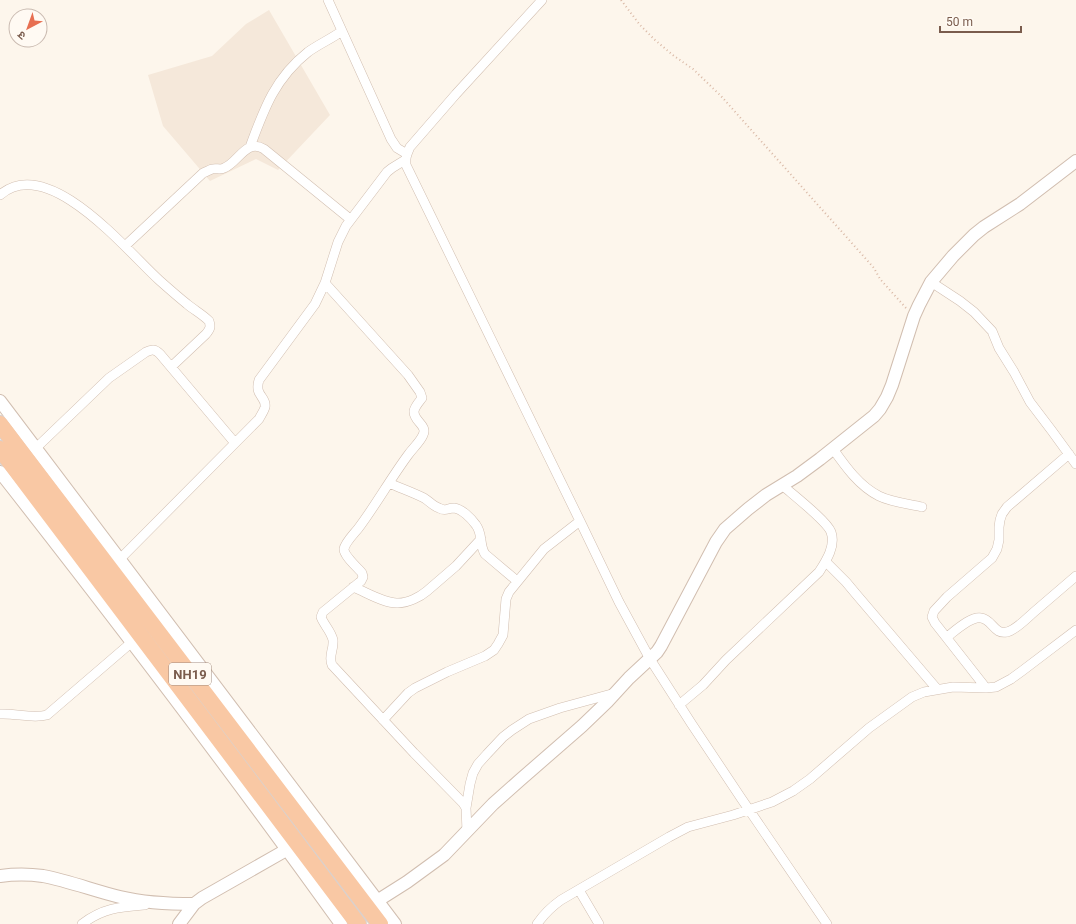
<svg xmlns="http://www.w3.org/2000/svg" width="1076" height="924" viewBox="0 0 1076 924" font-family="Roboto,'Noto Sans Devanagari',sans-serif">
<rect width="100%" height="100%" fill="#fdf6ec"/>
<path fill="#f5e8da" d="M 269,10 L 330,115 L 278,170 L 256,159 L 210,181 L 163,126 L 148,75 L 212,56 L 246,24 Z"/>
<g fill="none" stroke-linecap="round" stroke-linejoin="round">
<g stroke="#d1beb0" stroke-width="10">
<path id="minor" d="M 328,0 L 391,139 L 397,148 L 407,154
M 542,0 L 456,94 L 410,147 C 407,154 405,158 406,165 L 580,521 L 619,602 L 650,659 L 691,723 L 741,798 L 827,924
M 250,147 C 264,109 275,78 308,52 C 319,44 331,39 342,31
M 0,195 C 48,153 127,251 159,280 C 168,288 177,296 187,304 C 194,310 202,314 209,321 C 211,327 210,329 206,334 L 171,367
M 125,246 L 203,173 C 206,172 209,170 212,169 C 216,168 221,170 224,168 C 238,163 246,138 264,149 L 350,219
M 931,282 L 960,301 L 974,312 L 992,331 L 999,348 L 1014,372 L 1030,402 L 1052,431 L 1076,464
M 325,283 L 408,375 L 420,392 L 422,398 C 419,402 415,406 414,411 C 413,421 428,425 423,435 C 420,442 413,448 408,455 C 391,478 377,503 360,526 C 356,532 345,542 344,549 C 344,556 358,568 362,573 L 363,577 L 361,581 L 323,612 L 321,617 C 324,625 331,631 333,640 C 334,650 328,656 332,665 L 414,753 L 463,803 L 466,808 L 467,831
M 36,448 L 109,378 L 146,352 C 152,349 155,349 160,354 L 235,443
M 833,449 C 845,466 859,486 879,496 C 891,502 909,504 922,507
M 389,483 C 400,488 412,492 424,498 C 429,501 433,506 439,508 C 446,512 447,508 454,508 C 462,509 471,518 476,525 C 483,534 479,545 485,554 L 517,581
M 120,559 L 259,419 C 261,415 264,411 265,407 C 267,397 254,396 259,380 L 315,304 L 325,283 L 338,242 L 346,226 L 387,172 L 392,168 L 405,160
M 826,562 L 846,582 L 856,594 L 937,689
M 353,587 C 366,592 385,604 398,603 C 408,603 420,597 427,591 L 456,566 L 481,539
M 947,637 C 955,631 971,616 981,618 C 992,619 994,635 1007,632 C 1016,630 1027,618 1034,612 C 1048,600 1062,588 1076,576
M 986,688 L 935,623 L 932,617 L 934,611 L 947,597 L 992,558 L 997,549 L 999,540 L 999,527 L 1000,520 L 1002,514 L 1007,507 L 1069,454
M 679,705 L 703,685 L 726,660 L 819,572 C 826,561 836,546 831,532 C 827,521 792,494 782,485
M 0,714 C 16,713 32,719 47,715 L 132,642
M 383,720 L 408,693 L 415,688 L 447,672 L 485,656 L 494,650 L 498,644 L 503,635 L 506,599 L 509,592 L 544,549 L 580,521
M 466,808 L 470,784 L 473,773 L 478,764 L 487,754 L 503,737 L 512,730 L 529,719 L 560,708 L 615,693
M 579,890 L 599,924
M 82,924 C 103,908 119,907 145,905
M 537,924 C 544,914 551,907 561,900 L 669,837 L 688,827 L 733,815 L 772,802 L 793,791 L 810,779 L 869,728 L 912,697 L 924,692 L 953,687 L 986,688 L 996,687 L 1011,679 L 1022,671 L 1076,630"/>
</g>
<g stroke="#d1beb0" stroke-width="14">
<path id="tertiary" d="M 0,401 L 395,924
M 0,472 C 117,621 231,771 341,924
M 0,876 C 14,874 29,874 43,876 C 69,881 95,891 120,897 C 145,903 169,904 194,904
M 377,901 L 407,882 L 444,855 L 493,804 L 520,780 L 582,726 L 607,702 L 629,678 L 657,652 L 661,646 L 716,542 L 725,529 L 748,509 L 766,495 L 797,476 L 820,459 L 874,416 L 880,409 L 887,397 L 892,385 L 914,316 L 919,305 L 931,282 L 953,256 L 974,235 L 984,227 L 1020,204 L 1076,161
M 179,924 L 194,904 L 202,898 L 288,849"/>
</g>
<g stroke="#dad1cd" stroke-width="18">
<path id="trunk" d="M 0,424 L 380,924
M 0,449 L 358,924"/>
</g>
<path stroke="#d9b8a5" stroke-width="2" stroke-dasharray="1 3" stroke-linecap="butt" d="M 621,0 L 640,25 L 655,40 L 674,56 L 693,69 L 721,96 L 874,268 L 880,279 L 906,308"/>
<use href="#minor" stroke="#fff" stroke-width="9"/>
<use href="#tertiary" stroke="#fff" stroke-width="12"/>
<use href="#trunk" stroke="#f9c8a4" stroke-width="16"/>
</g>
<g text-anchor="middle" dominant-baseline="central" stroke-width="4" stroke-linejoin="round" paint-order="stroke">
<rect fill="#fffaf3" stroke="#a28b7f" stroke-width="1" x="169" y="663" width="42" height="22" rx="3"/>
<g font-size="13" font-weight="bold" fill="#7a5c4d">
<text x="190" y="674">NH19</text>
</g>
</g>
<g transform="translate(28 28) rotate(221)"><circle r="19" fill="#fffaf3" stroke="#cabbb1"/>
<path d="M0-3L7 15L0 10L-7 15Z" fill="#e76f51"/>
<text y="-6" font-size="11" font-weight="bold" text-anchor="middle" fill="#7a5c4d">उ</text>
</g>
<path d="M940 26v6h81v-6" fill="none" stroke="#7a5c4d" stroke-width="2"/>
<text x="946" y="26" font-size="12" fill="#7a5c4d" stroke="#fffaf3" stroke-width="3" paint-order="stroke">50 m</text>
</svg>
